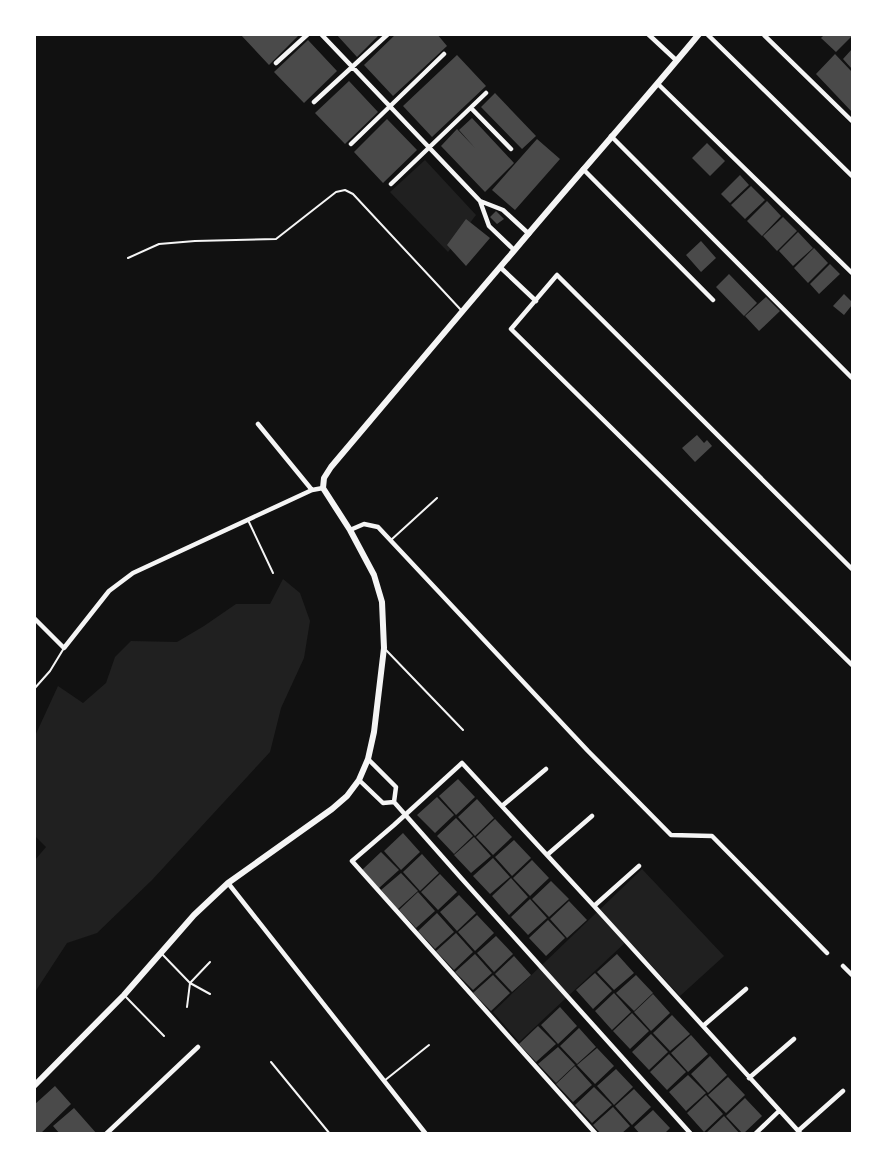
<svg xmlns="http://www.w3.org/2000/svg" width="887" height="1168" viewBox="0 0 887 1168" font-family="Poppins,sans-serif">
<rect width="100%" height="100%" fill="#111"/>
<path fill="#202020" d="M 425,160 L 476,215 L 448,252 L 390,192 Z
M 283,579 L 300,593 L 310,621 L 304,658 L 281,708 L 270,752 L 152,880 L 97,933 L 67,943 L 35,992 L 35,860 L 46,847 L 35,836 L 35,736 L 58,686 L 83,703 L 106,683 L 115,657 L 131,641 L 177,642 L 204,626 L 236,604 L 270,604 Z
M 642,869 L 724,956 L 680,996 L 628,940 L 519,1042 L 493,1012 Z"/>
<path fill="#4a4a4a" d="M 240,34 L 300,34 L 269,65 Z
M 336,34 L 380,34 L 357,57 Z
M 396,34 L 437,34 L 447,46 L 393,96 L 364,65 Z
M 825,34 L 852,34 L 852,36 L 836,52 L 821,38 Z
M 308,40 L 337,71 L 304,103 L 274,72 Z
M 852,49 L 852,69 L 843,59 Z
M 835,54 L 852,72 L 852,112 L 816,74 Z
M 457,55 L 486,86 L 432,137 L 403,106 Z
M 349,81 L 378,112 L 345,144 L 315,113 Z
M 495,93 L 536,136 L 522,149 L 481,107 Z
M 472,118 L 514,163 L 485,192 L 441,146 L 457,129 L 475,148 L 459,130 Z
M 387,119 L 417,150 L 383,183 L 354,152 Z
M 537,139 L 560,159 L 515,210 L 492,190 Z
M 707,143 L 725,161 L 710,176 L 692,158 Z
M 740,175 L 749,185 L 730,203 L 721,194 Z
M 751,186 L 765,200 L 745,219 L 731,205 Z
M 767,201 L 781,216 L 762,236 L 747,221 Z
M 496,211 L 504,219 L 497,224 L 490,217 Z
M 783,217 L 797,231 L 777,251 L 763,236 Z
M 466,219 L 490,238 L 466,266 L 447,245 Z
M 798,232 L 813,248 L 793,266 L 779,251 Z
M 701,241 L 716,258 L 701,272 L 686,255 Z
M 814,248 L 828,263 L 808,283 L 794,268 Z
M 830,264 L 840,274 L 819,294 L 810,284 Z
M 729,274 L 757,303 L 744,316 L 716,287 Z
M 844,294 L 852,302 L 852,305 L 844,315 L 833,306 Z
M 766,297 L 780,311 L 759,331 L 745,316 Z
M 697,435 L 704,443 L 707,440 L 712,446 L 695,462 L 682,448 Z
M 458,779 L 475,797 L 456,815 L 439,796 Z
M 437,797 L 454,815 L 435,833 L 417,815 Z
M 477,799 L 494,818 L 475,836 L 458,817 Z
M 456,818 L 473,836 L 454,854 L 437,836 Z
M 495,819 L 512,837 L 493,855 L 476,837 Z
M 403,833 L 420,852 L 401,870 L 384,851 Z
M 474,837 L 491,856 L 471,873 L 454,855 Z
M 514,840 L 531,858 L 512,876 L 495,857 Z
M 381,852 L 399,870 L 379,888 L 362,870 Z
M 422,854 L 439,873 L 420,891 L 403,872 Z
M 493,858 L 510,877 L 490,894 L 473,876 Z
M 532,860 L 549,878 L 530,896 L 513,878 Z
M 401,873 L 418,891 L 398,909 L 381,890 Z
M 440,874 L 457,892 L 438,910 L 421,892 Z
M 511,878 L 528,897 L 509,915 L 492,896 Z
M 551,881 L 569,899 L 549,917 L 532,899 Z
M 418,892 L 435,911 L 416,928 L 399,910 Z
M 459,895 L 476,913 L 457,931 L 440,912 Z
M 530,899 L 547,918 L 528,935 L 511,917 Z
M 569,901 L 587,920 L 567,938 L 550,919 Z
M 437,913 L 454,932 L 435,949 L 418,931 Z
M 477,915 L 494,933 L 475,951 L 458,932 Z
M 548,920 L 565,938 L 546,956 L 529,938 Z
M 456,933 L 473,952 L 454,970 L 436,951 Z
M 496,936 L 513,954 L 494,972 L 477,953 Z
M 475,954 L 492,973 L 473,990 L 455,972 Z
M 617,954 L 634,973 L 614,990 L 597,972 Z
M 514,956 L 531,975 L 512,992 L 495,974 Z
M 595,973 L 612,991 L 593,1009 L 576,990 Z
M 493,975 L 510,993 L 491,1011 L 473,993 Z
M 636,975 L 653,993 L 634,1011 L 616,993 Z
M 614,993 L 631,1012 L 612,1030 L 595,1011 Z
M 653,994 L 670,1013 L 651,1031 L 634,1012 Z
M 560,1007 L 577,1026 L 558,1044 L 541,1025 Z
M 632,1013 L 649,1031 L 630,1049 L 613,1031 Z
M 672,1015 L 690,1034 L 670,1051 L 653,1033 Z
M 538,1026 L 556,1044 L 536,1062 L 519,1044 Z
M 579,1028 L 596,1047 L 577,1064 L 560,1046 Z
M 651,1034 L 668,1052 L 649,1070 L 632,1052 Z
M 691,1035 L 708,1054 L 688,1072 L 671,1053 Z
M 558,1047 L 575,1065 L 556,1083 L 538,1064 Z
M 597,1048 L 614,1066 L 595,1084 L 577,1065 Z
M 669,1054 L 686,1072 L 667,1090 L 650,1072 Z
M 710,1056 L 727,1075 L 708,1093 L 691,1074 Z
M 575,1066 L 592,1085 L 573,1102 L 556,1084 Z
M 616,1069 L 633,1087 L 614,1105 L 597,1086 Z
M 688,1075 L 706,1093 L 686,1111 L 669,1092 Z
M 728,1077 L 745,1095 L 726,1113 L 708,1095 Z
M 55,1086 L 71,1104 L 40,1134 L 36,1134 L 34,1132 L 34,1105 Z
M 594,1087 L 612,1105 L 592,1123 L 575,1105 Z
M 634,1089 L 651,1107 L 632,1125 L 615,1106 Z
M 706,1095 L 723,1114 L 704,1132 L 687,1113 Z
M 745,1098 L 762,1116 L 743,1134 L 726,1116 Z
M 613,1107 L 630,1126 L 621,1134 L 601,1134 L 593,1125 Z
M 74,1108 L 97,1134 L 60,1134 L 53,1126 Z
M 653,1110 L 670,1128 L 664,1134 L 640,1134 L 634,1127 Z
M 724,1116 L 740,1134 L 705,1134 Z"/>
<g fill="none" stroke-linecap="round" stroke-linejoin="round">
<path stroke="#f5f5f5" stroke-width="2" d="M 128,258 L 159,244 L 195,241 L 276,239 L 336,192 L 345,190 L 353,194 L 461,310
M 248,520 L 273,573
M 391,540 L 437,498
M 386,650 L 463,730
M 34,689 L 50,671 L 64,648
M 161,953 L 190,983 L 210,994
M 124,995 L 164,1036
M 187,1007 L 190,983 L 210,962
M 271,1062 L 330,1134
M 384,1081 L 429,1045"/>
<path stroke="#f5f5f5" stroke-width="4.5" d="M 321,34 L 480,201 L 503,210 L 529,234
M 648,34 L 677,61
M 707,34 L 852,176
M 763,34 L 852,121
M 276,63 L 308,34
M 658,84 L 852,273
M 314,102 L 388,34
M 471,108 L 511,149
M 611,136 L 852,378
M 351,144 L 444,54
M 583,169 L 713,300
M 391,184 L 486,93
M 480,201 L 489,226 L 514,250
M 500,267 L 536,301
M 258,424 L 312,490
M 350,530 L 364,524 L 378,527 L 588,751 L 671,835 L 712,836 L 827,953
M 852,569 L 557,275 L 511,329 L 852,665
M 34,618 L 64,648 L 109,591 L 133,573 L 312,490 L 323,488
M 368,759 L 396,787 L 394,802
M 359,780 L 383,803 L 394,802
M 394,802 L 462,879 L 691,1134
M 502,806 L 546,769
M 547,855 L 592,816
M 228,883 L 426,1134
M 594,906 L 639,866
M 843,966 L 852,975
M 703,1026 L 746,989
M 749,1078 L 794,1039
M 798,1131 L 843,1091
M 106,1134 L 198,1047
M 596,1134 L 352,861 L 394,825 L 462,763 L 594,906 L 801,1134
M 755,1134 L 779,1111"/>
<path stroke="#f5f5f5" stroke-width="6" d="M 34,1086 L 124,995 L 194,915 L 228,883 L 332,809 L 347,796 L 359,780 L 368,759 L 374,732 L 384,648 L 382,602 L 374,575 L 350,530 L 323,488 L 324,478 L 331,467 C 392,395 452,323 513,252 C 574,179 638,108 699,34"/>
</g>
<rect width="887" height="1168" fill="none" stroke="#ffffff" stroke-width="72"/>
</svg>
